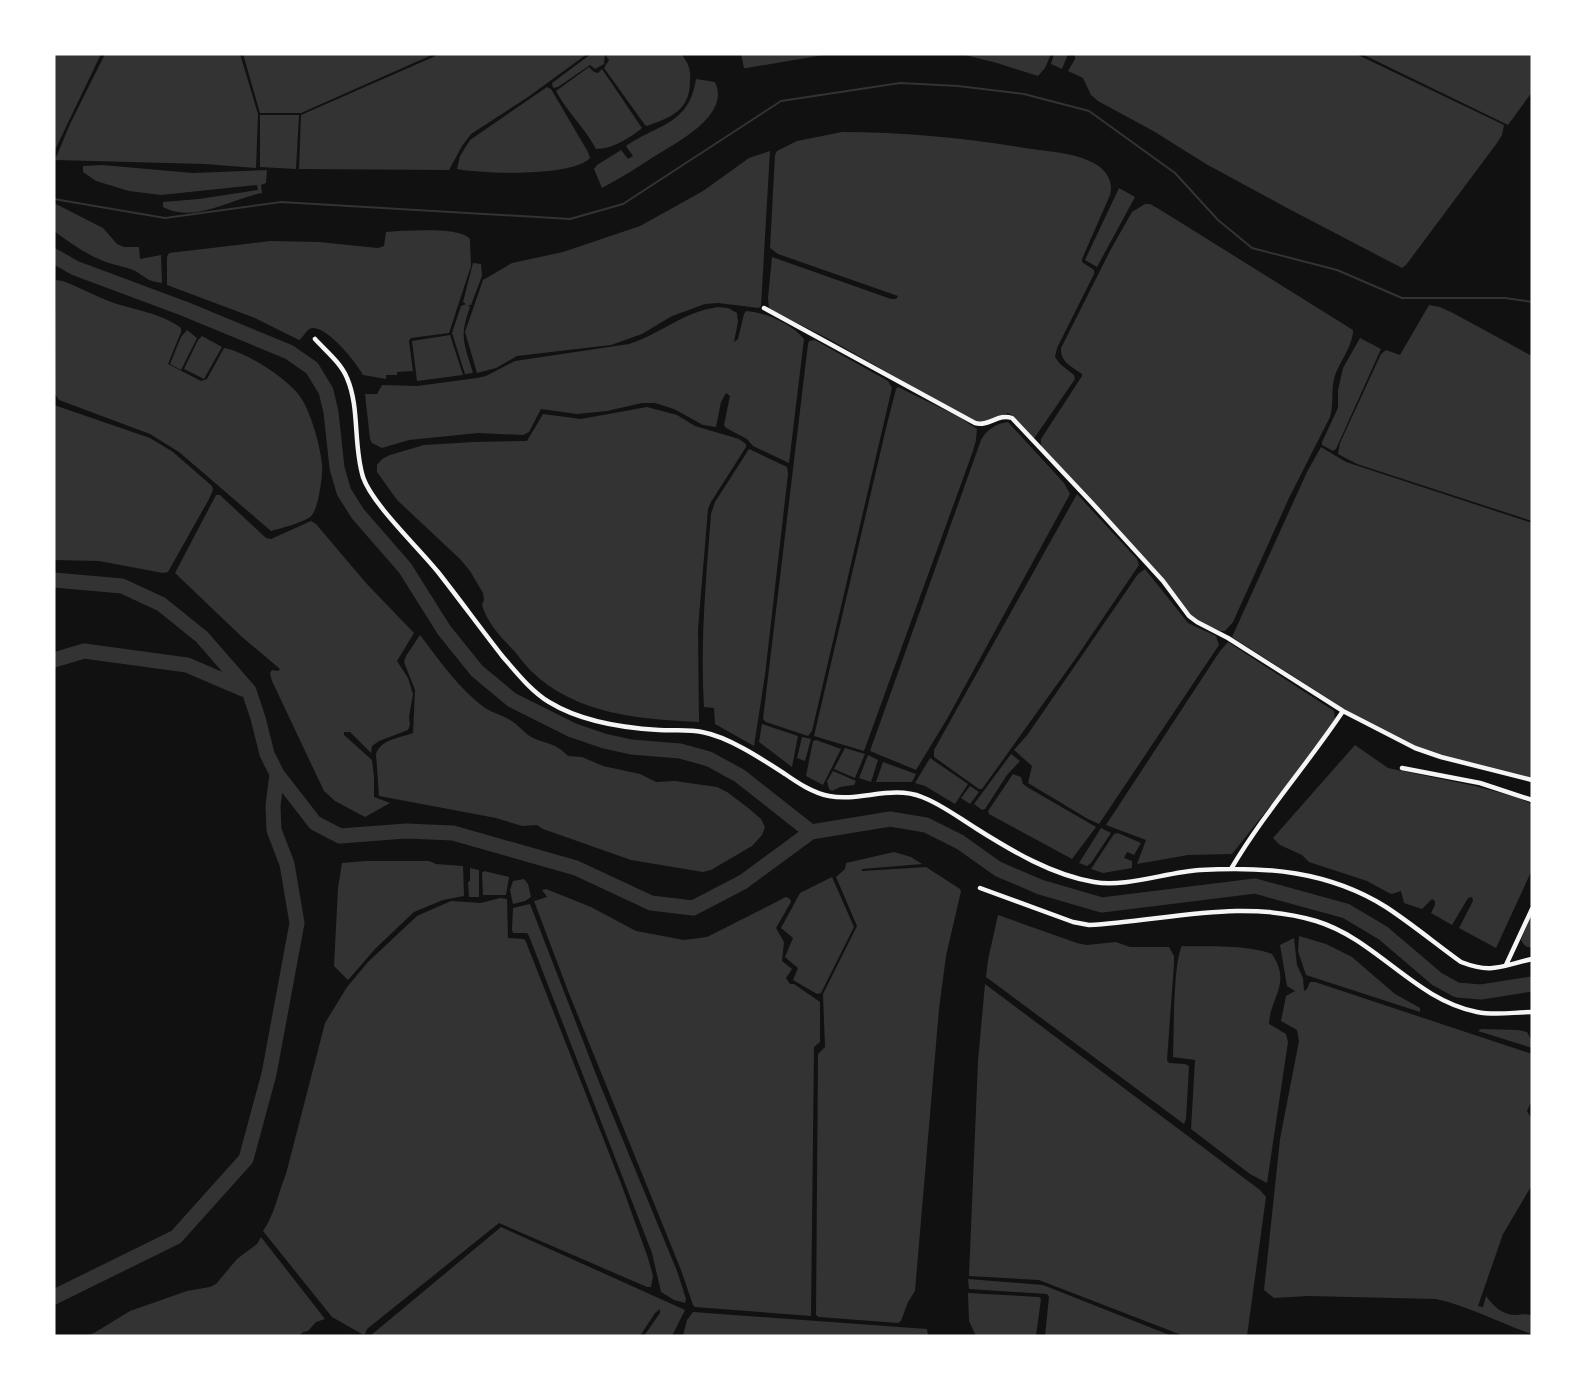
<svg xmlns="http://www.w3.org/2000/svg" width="1586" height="1390" viewBox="0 0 1586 1390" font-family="'Noto Serif',serif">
<rect width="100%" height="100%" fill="#111"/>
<path fill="#333" d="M 54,54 L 101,54 L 54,152 Z
M 105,54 L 240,54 L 258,114 L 256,168 L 205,164 L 55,160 L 70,124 Z
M 243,54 L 434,54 L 301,113 L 260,113 Z
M 440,54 L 587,54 L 528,97 L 471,134 L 462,146 L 449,170 L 299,169 L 301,115 Z
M 591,54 L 605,54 L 604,64 L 595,69 L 590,65 L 558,87 L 553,88 L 552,83 Z
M 608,54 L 681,54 C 688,62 691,69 690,81 C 690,110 672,117 647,126 L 645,125 L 604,68 L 609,60 L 606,56 Z
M 741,54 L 829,54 L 747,68 L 744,68 Z
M 961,54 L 1051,54 L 1045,68 L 1038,76 L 997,63 Z
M 1054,54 L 1068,54 L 1062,69 L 1051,64 Z
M 1075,54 L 1356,54 L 1504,125 L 1502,135 L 1497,143 L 1406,265 L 1402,268 L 1289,209 L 1206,164 L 1155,132 L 1098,101 L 1091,95 L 1083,78 L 1068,71 L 1075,59 Z
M 1362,54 L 1532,54 L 1532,92 L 1508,125 Z
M 589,67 L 594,72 L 598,73 L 602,69 L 642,128 C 630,138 612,149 596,149 C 585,128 567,112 556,91 Z
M 696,79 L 715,82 C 731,115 678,142 655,156 C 638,167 621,178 602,188 L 594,169 L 597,165 L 621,150 L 628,159 L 633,156 L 626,146 C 658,124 689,125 696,79 Z
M 547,87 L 551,89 L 588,152 L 590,158 C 573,177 482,174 457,169 L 460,156 L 470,140 Z
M 260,115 L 299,115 L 296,169 L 260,167 Z
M 842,132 C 904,132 964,138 1025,148 C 1049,152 1079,152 1100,167 C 1109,174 1113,185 1110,195 L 1082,259 L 1082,262 L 1094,270 L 1094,274 L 1057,348 L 1055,357 L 1060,364 L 1074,375 L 1075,379 L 1033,440 L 1013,416 L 1008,413 L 984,422 L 971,420 L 827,338 L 769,309 L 768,298 L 772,257 L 891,299 L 896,299 L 898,296 L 778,254 L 770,248 L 775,155 L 777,151 L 797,141 Z
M 770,151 L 761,306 L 759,308 L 718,303 L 705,304 L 672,316 L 642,334 L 611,345 L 517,356 L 496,368 L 477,373 L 465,332 L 483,280 L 512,263 L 563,252 L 640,226 L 703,191 L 749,158 Z
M 102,165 L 193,173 L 267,170 L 266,183 L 261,185 L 262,193 C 231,199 195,224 163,207 L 163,202 L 199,199 L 258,190 L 257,185 L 161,195 L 129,191 L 96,181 L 83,172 L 83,166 Z
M 1119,188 L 1135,197 L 1097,267 L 1085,260 Z
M 54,203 L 103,228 L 117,244 L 124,247 L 139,247 L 140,259 L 161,255 L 162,283 C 148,281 148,279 137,272 C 129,267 116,266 106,262 C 87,255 70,243 54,231 Z
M 1145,204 L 1150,204 L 1159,209 L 1353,330 C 1353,347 1338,363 1334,379 C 1331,392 1334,404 1330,417 L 1289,498 L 1233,622 L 1225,631 L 1221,631 L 1195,621 L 1160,576 L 1041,448 L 1041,439 L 1082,376 L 1082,374 C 1072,367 1060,362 1061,348 L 1111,249 L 1132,212 Z
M 399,231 C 416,231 459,227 470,239 L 471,266 L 449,333 L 411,338 L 409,341 L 413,371 L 397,372 L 397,375 L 386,375 L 386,379 L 363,375 C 357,363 327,326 312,328 C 306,329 304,337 299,340 L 255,318 L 167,285 L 167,257 L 169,253 L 270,241 L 319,242 L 378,248 L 384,246 L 386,232 Z
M 473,263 L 481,264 L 482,276 L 471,305 L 468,305 L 470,307 C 459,337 464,343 473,373 L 465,374 L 452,333 L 461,306 L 466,304 L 463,302 Z
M 56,280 L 63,281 C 79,287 95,296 111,302 C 133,310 162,313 181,328 L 181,332 L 168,364 L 201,381 L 207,379 L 224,348 C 246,352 289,379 301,398 C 311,413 320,445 322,464 C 323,476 320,489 318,500 C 316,506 315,513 310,517 C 302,523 281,528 271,531 L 179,452 L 150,434 L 59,400 L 55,394 Z
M 1429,305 L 1440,307 L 1453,313 L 1532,356 L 1532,521 L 1357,464 L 1338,454 L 1340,443 L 1381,354 L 1386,350 L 1400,355 Z
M 718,307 L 728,308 L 737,313 L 738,322 L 734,342 L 738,339 L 744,314 L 746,311 C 766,313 791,323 804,339 L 789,463 L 753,446 L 747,439 L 726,428 L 724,425 L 730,396 L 726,393 L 721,402 L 716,427 L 703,425 L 674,409 L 655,403 L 642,403 L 607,411 L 577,414 L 541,409 L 529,432 L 523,435 L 478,433 L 409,440 L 382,448 L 372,443 L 370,439 L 365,394 L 377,394 L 382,385 L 417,386 L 477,378 L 486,376 L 515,361 L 629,344 C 661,334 682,312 718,307 Z
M 187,330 L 197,338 L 181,370 L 170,364 L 181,337 Z
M 450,335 L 463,375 L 417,381 L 412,341 Z
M 202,336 L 222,347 L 204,379 L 184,369 L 198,340 Z
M 1360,338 L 1381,349 L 1336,449 L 1333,451 L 1322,445 L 1322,442 L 1338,408 L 1338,390 L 1343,368 Z
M 815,340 L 888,381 L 892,388 L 812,731 L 808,736 L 766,722 L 763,719 L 808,344 L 809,341 Z
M 898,387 L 959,417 L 977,429 L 976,440 L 973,451 L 864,751 L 814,736 L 887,424 L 896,389 Z
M 54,405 L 150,438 L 173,452 L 212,486 L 213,490 L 209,499 L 168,572 L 163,573 L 99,561 L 54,560 Z
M 647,407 L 677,415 L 695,426 L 739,439 L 746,444 L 746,447 L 711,502 L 708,509 L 698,629 L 699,722 C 641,719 576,715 531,671 C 526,666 521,659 516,653 C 503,639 488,625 482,605 L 484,600 L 483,593 L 470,571 L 460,559 L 397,500 L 377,472 L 377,465 L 382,459 L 390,455 L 424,445 L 474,442 L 527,441 L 543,414 L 581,419 Z
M 1008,422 L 1064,483 L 1070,494 L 947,719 L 916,770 L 870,751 L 981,440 C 986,430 997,423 1008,422 Z
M 1321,447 L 1346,462 L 1532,523 L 1532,780 L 1423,753 L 1371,726 L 1232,637 L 1307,472 Z
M 749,449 L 787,467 L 788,474 L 765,675 L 754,746 L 715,724 L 714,708 L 704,707 C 700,643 706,579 711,514 L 715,502 Z
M 1077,494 L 1137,559 L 1139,565 L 1076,658 L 982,789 L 979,789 L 934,757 L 934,750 Z
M 216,495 L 220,495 L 266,538 L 271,539 L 311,521 L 316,524 L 366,583 L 414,633 L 397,661 L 408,678 L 413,694 L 409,717 L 410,725 L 408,730 L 379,741 L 372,746 L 371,753 L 350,732 L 344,732 L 344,735 L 372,760 L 374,777 L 374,797 L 390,803 L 365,817 L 335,801 L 324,791 L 272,681 L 270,673 L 272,670 L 278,671 L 280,669 L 242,637 L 175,573 Z
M 1145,569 L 1188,623 L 1216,636 L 1219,645 L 1099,824 L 1088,819 L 1028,783 L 1032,766 L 1014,750 L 1028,734 L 1138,574 Z
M 420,635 C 440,661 458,688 485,708 C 493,713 502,715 510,720 C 517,724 522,730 528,735 C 543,745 553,740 568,756 L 582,757 L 603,766 L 640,774 L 656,782 L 675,781 L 717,787 L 727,792 L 747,807 L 761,819 L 765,827 L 762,835 L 752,846 L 711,870 L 703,872 L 631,860 L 543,829 L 537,825 L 522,826 L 496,818 L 379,796 L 376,754 C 381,739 400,738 413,733 L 415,690 L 404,662 L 406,656 Z
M 1228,642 L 1334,711 L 1335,720 L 1311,755 L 1232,854 L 1188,855 L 1137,864 L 1146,840 L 1106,825 L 1220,651 Z
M 762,724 L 798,736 L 792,767 L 759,742 Z
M 802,737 L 811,739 L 805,761 L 797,758 Z
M 816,740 L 841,749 L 823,785 L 806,776 L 813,741 Z
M 1355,745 L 1388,768 L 1475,786 L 1516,797 L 1532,804 L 1532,870 L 1496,948 L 1459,928 L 1473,901 L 1472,897 L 1468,898 L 1452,925 L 1431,913 L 1435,905 L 1435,901 L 1432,899 L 1422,909 L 1404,903 L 1401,891 L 1392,894 L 1389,893 L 1367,881 L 1309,862 L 1302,855 L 1280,845 L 1273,838 Z
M 845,748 L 865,754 L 855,778 L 834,769 Z
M 1011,754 L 1020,761 L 1007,775 L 985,809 L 982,810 L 974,804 Z
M 868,755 L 878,760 L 871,782 L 859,778 Z
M 930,758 L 968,784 L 955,804 L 925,786 L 915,783 Z
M 883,762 L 916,774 L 912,782 L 876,782 Z
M 833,771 L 856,781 L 854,785 L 840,787 L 832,791 L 829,789 L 827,781 Z
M 1013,774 L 1021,777 L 1023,784 L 1027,787 L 1096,827 L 1072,859 L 989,814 L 988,811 Z
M 970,786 L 979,792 L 970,804 L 961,798 Z
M 1101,828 L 1111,833 L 1091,863 L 1087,866 L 1079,863 Z
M 1118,833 L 1141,843 L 1134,855 L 1127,852 L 1124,858 L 1132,861 L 1132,868 L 1103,873 L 1091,869 L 1114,834 Z
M 894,852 L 911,857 L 922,864 L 862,869 L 862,871 L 926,867 L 960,889 L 961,891 L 946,956 L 939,1009 L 915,1291 L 908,1302 L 901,1321 L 898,1323 L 819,1317 L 816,1315 L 818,1054 L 825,1047 L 823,994 L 857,926 L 836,877 L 845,869 L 846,863 Z
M 365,861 L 429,861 L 436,864 L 463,866 L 464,896 L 443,900 L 414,912 L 375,949 L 348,980 L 334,966 L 338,888 L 342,863 Z
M 470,868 L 479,870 L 479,897 L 469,897 L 468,882 L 470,881 Z
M 484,871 L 509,877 L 506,895 L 483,895 L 482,873 Z
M 832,877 L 854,927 L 821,993 L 817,994 L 793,980 L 798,968 L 785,957 L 793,938 L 781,928 L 800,893 Z
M 524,879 L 528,884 L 531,897 L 525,901 L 513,904 L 510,890 L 513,881 Z
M 546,889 L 591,907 L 636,931 L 684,940 L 707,937 L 786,897 L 790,899 L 791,902 L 776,928 L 784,942 L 782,961 L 792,969 L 786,978 L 790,984 L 794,984 L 820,1002 L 820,1042 L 814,1047 L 811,1316 L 695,1307 L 693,1305 L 681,1270 L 568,991 L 534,901 L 547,897 L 542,890 Z
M 500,898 L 507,899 L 508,938 L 524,939 L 526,942 L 622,1186 L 648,1258 L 653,1276 L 651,1287 L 647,1287 L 499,1223 L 367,1329 L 365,1334 L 362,1334 L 332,1317 L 263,1231 C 275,1214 278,1193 286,1174 L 325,1023 L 347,987 L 368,962 L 417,916 L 451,901 L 481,903 Z
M 530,904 L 599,1082 L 677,1271 L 686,1299 L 685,1303 L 674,1300 L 661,1292 L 652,1253 L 529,936 L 527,933 L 513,933 L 512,930 L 513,908 Z
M 1532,913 L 1532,947 C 1526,948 1524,945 1521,940 Z
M 998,915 L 1077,943 L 1087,945 L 1116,942 L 1130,947 L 1169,947 L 1174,956 L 1174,964 L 1167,1060 L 1169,1063 L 1185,1064 L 1189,1066 L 1186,1119 L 1184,1124 L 986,977 L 988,960 Z
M 1299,936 L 1326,944 L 1352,957 L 1395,994 L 1420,1008 L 1420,1012 L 1306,975 L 1298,951 Z
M 1294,938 L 1297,965 L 1303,978 L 1304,991 L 1307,989 L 1310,982 L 1315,982 L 1532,1054 L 1532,1100 L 1527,1111 L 1532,1119 L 1532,1185 L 1503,1234 L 1478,1306 L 1483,1307 L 1486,1296 C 1494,1307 1503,1315 1516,1315 C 1523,1315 1526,1313 1532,1316 L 1532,1334 C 1499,1323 1469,1306 1436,1299 L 1308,1296 L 1274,1298 L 1264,1290 L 1280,1139 L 1299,1041 L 1297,1030 L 1281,1021 L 1286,996 L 1295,991 L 1287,986 L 1280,945 Z
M 1182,946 C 1210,947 1245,944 1272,954 C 1292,984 1270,997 1269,1024 L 1286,1034 L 1288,1042 L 1267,1183 L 1250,1174 L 1191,1129 L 1195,1060 L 1173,1057 C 1174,1034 1173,963 1182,946 Z
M 985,984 L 1260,1190 L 1266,1197 L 1247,1336 L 1184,1336 L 1039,1280 L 969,1276 L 978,1061 Z
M 1481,1029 L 1518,1030 L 1527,1032 L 1532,1041 L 1532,1048 L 1478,1031 Z
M 501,1227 L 685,1310 L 672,1336 L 644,1336 L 660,1313 L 660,1309 L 655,1313 L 640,1336 L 370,1336 Z
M 261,1237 L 325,1319 L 316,1322 L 308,1331 L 303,1332 L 299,1336 L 85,1336 L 94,1333 L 130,1311 L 187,1291 L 210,1287 L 216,1284 L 237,1259 L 257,1244 Z
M 968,1279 L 1043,1285 L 1172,1336 L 1045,1336 L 1049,1297 L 1047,1294 L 969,1289 Z
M 968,1293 L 1039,1297 L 1041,1299 L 1036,1336 L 976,1336 L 969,1321 Z
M 693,1312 L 927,1329 L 928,1336 L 683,1336 L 687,1320 Z"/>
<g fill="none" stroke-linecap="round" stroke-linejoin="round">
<path stroke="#333" stroke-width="2" d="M 54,199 L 165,218 L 281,202 L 570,219 L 623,204 L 781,101 L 900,83 L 958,86 L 1024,94 L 1089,111 L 1175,173 L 1218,220 L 1252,248 L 1337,270 L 1402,298 L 1505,298 L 1532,302"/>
<path stroke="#333" stroke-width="15" d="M 54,256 L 75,268 L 185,309 L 289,352 L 312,368 L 326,391 L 331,412 L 337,468 L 344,492 L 358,514 L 405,568 L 444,630 L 477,671 L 512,700 L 572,730 L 604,741 L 631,747 L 680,751 L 709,759 L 740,776 L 811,832
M 54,580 L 122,586 L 161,604 L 202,637 L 249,691 L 258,718 L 267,754 L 277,774 L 315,823 L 340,836 L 406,831 L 453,833 L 576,868 L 651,903 L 693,908 L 743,882 L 811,832 L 890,819 L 926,825 L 960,842 L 998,869 L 1040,887 L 1102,905 L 1255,886 L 1346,911 L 1383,933 L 1437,979 L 1457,990 L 1481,992 L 1532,984
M 54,660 L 84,651 L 187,665 L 243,689
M 54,1297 L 176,1237 L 246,1159 L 269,1074 L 297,923 L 287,864 L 274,830 L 273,806 L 277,774"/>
<path stroke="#f5f5f5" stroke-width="4.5" d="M 764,308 L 975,423 C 989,427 998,413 1012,418 L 1092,503 L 1163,581 L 1189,616 L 1197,622 L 1228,638 L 1343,711 L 1415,748 L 1441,757 L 1532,780
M 315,339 C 326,351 341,363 347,378 C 360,408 353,445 363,477 C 372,504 418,547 438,572 C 460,600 481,629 503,657 C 517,673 531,691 549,702 C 580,721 623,728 659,730 C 674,731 688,729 702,732 C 729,737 762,759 785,774 C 798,783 813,793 829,796 C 859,802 892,785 922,797 C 941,804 959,818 977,829 C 1012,851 1052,875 1094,882 C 1125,888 1167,872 1200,870 C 1265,866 1329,871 1386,907 C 1412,924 1436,944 1461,962 C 1492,974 1501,966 1532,959
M 1402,768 L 1480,783 L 1532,800
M 1231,869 C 1264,813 1307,765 1343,711
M 980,888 L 1073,922 L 1089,925 C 1165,921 1241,898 1316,921 C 1376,939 1415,1000 1477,1012 C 1496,1016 1514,1012 1532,1012
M 1506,965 L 1532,909"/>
</g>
<rect width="1586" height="1390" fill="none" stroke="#ffffff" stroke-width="111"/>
</svg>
